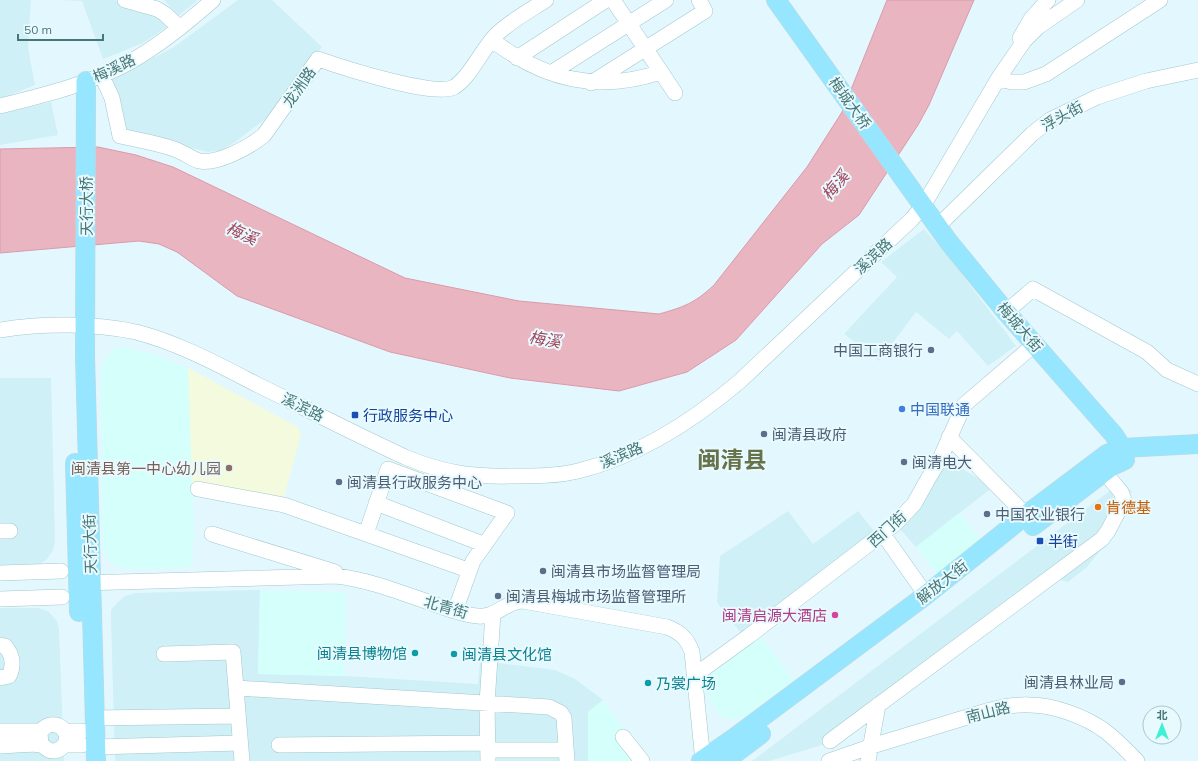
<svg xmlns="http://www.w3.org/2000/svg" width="1198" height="761" viewBox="0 0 1198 761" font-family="Mulish,'Noto Sans SC',sans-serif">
<rect width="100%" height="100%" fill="#e2f8fe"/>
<path fill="#cff0f6" d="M 0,0 L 31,0 L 28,48 L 35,85 L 0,99 Z
M 57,0 L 115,0 L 156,13 L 170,25 L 143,43 L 103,59 L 82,1 Z
M 164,0 L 198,0 L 178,16 Z
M 238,0 L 272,0 L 322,47 L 278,106 L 264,120 L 235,142 L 221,150 L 208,152 L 123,131 L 108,77 L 142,64 L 174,47 Z
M 51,102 L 58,135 L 0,145 L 0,114 Z
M 924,229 L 952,261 L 1016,346 L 988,366 L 957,331 L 949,339 L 916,312 L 879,361 L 844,334 L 897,277 L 881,262 Z
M 0,378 L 51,378 L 55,541 L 53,550 L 47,559 L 40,564 L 32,566 L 0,567 Z
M 947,460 L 993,487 L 916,547 L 900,529 L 911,519 Z
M 1123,481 L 1132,492 L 1100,551 L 1086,568 L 1068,582 L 1057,579 L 832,742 L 769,761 L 752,761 Z
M 788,511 L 813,544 L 858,511 L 874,531 L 741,633 L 717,602 L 720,556 Z
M 260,590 L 258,674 L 344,676 L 478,684 L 480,661 L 555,670 L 575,679 L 603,700 L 588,712 L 588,761 L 115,761 L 111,619 L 111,610 L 118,602 L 125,596 L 135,593 Z
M 0,608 L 39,608 L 48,611 L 57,621 L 59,630 L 64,761 L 0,761 Z"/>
<path fill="#d4fffb" d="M 121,347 L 146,352 L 188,368 L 194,537 L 191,567 L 126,569 L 118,567 L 109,560 L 103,549 L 101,371 L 105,359 L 115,348 Z
M 959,513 L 982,541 L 938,575 L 916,547 Z
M 260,590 L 346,592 L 344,676 L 258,674 Z
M 760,636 L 794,680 L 744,717 L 732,719 L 725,718 L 718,714 L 709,698 L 707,675 Z
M 603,700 L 647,761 L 588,761 L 588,712 Z"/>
<path fill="#f3fade" d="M 188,368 L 298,427 L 301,435 L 283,500 L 192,483 Z"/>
<path fill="#e9b5c1" stroke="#db9aa9" d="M 887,0 L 974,0 L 929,105 L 918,125 L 859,215 L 822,244 L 736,340 L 687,372 L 619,391 L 510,378 L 390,352 L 237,296 L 177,252 L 159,244 L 139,241 L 0,253 L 0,149 L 98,147 L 136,155 L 173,167 L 405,278 L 519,301 L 659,314 C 684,307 695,303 714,285 L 807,167 L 842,112 Z"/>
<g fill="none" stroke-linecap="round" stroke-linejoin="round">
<g stroke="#a2c8cb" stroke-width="16">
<path id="minor" d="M 125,0 L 157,9 L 165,14 L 180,28
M 613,0 L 675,93
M 1020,38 L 1031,19 L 1048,0
M 492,40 C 544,80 598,93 661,72
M 517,58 L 606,0
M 551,73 L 666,0
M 102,76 L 112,98 L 120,136 C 138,140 157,143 174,149 C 183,152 191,158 199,161 C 217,165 251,146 264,135 L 318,59 C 341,67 436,98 454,87 C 469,79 482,49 496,35 C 510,21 529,11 546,0
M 998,79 L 1012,82 L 1024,82 L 1046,74 L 1160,0
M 591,83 L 705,11 L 699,0
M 0,106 C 44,95 90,84 130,62 C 160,45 187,23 213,0
M 937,227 L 1032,134 L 1050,120 L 1097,97 L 1146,81 L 1198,70
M 1006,312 L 1033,289 L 1147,352 L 1167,370 L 1198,384
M 0,330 C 41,323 95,323 136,332 C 179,343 219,365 258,385 C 307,409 355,434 405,457 C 443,473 473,477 514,476 C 535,476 557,476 578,471 C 639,456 693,421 740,381 L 912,219 L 923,206 L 998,79 L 1024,41 L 1038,27 L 1077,0
M 949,437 L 1026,515
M 198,489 L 284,505 L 468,570
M 376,503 L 483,544
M 0,531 L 10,531
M 212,534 L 335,572
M 366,534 L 388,469 L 507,513 L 473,561 L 455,611
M 883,534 L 926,595
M 0,573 L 61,571
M 81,583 L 336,576 C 370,580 402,593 434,604 C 448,609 463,615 478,616 C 496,618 506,601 523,601 L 667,627 C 680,632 687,638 692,652 L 703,761
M 0,599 L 62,597
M 0,645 L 5,646 C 13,655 14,666 9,676 L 0,678
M 164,654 L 233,652 L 242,761
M 695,675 L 749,636 L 895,524 L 914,504 L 928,479 L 940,459 L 964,405 L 1035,344
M 236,688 L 549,707 L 561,713 L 564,718 L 567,761
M 94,718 L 238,716
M 0,731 L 41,731
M 64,731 L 82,731
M 623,737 L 642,761
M 830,741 L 1102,539 L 1108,531 L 1124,500 L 1121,492 L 1111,480
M 64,745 L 82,745
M 279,745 L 488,743
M 0,746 C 9,746 34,743 41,745 C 46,747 48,752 55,751 C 59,750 63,747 65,744 C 73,728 50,716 40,733 L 41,745
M 95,747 L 240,743
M 488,750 L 566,750
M 488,761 L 487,703 L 493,614
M 829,761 L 872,746 L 987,711 C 1001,707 1016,704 1030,705 C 1054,705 1086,717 1105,731 C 1117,740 1127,751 1137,761
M 868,761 L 878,705"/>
</g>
<g stroke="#c8d6d6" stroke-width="20">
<path id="major" d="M 776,0 L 948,241 L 1006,312 L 1114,435 L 1122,448 L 1123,459
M 86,81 L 85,356 L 96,761
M 75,463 L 79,612
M 1033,526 L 1112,466 L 1125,460
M 701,761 L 734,738 L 926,595 L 1026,515 L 1107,454 L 1122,448 L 1198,444
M 725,761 L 761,734"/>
</g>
<use href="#minor" stroke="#fff" stroke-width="15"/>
<use href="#major" stroke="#97e6ff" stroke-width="19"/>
</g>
<g fill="#5c6f8a" stroke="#e9faff" stroke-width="1.5">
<circle cx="931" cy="350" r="4"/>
<circle cx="764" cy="434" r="4"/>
<circle cx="904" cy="462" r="4"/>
<circle cx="339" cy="482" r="4"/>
<circle cx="987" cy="514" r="4"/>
<circle cx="543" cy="571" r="4"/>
<circle cx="498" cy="596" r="4"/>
<circle cx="1122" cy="682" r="4"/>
</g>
<circle fill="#3f7fe0" stroke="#e9faff" stroke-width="1.5" cx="902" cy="409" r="4"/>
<g fill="#1a4fb4" stroke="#e9faff" stroke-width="1.5">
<rect x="351" y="411" width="8" height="8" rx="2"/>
<rect x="1036" y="537" width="8" height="8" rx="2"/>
</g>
<circle fill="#8d6e63" stroke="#e9faff" stroke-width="1.5" cx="229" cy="468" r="4"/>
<circle fill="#e8710a" stroke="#e9faff" stroke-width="1.5" cx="1098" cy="507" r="4"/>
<circle fill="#d1479c" stroke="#e9faff" stroke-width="1.5" cx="835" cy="615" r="4"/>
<g fill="#0f9aa8" stroke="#e9faff" stroke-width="1.5">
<circle cx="415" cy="653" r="4"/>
<circle cx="454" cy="654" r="4"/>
<circle cx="648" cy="683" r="4"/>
</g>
<g text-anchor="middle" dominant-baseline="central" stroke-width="4" stroke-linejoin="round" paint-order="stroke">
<g font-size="15" fill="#467776" stroke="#e9faff">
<text transform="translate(114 68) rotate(-25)">梅溪路</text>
<text transform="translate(299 87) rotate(-55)">龙洲路</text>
<text transform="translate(850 103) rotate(54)">梅城大桥</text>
<text transform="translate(1062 116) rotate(-29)">浮头街</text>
<text transform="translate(86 206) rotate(-90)">天行大桥</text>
<text transform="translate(873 256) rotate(-43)">溪滨路</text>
<text transform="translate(1020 327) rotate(49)">梅城大街</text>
<text transform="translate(303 407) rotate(26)">溪滨路</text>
<text transform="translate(621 455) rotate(-23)">溪滨路</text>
<text transform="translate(887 529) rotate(-42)">西门街</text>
<text transform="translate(90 544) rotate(-92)">天行大街</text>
<text transform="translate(942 582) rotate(-38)">解放大街</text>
<text transform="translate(446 607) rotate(16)">北青街</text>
<text transform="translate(988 712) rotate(-14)">南山路</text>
</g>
<g font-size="15" fill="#4e5e75" stroke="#e9faff" text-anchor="start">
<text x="923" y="350" text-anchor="end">中国工商银行</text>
<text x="772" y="434">闽清县政府</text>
<text x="912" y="462">闽清电大</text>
<text x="347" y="482">闽清县行政服务中心</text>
<text x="995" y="514">中国农业银行</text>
<text x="551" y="571">闽清县市场监督管理局</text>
<text x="506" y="596">闽清县梅城市场监督管理所</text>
<text x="1114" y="682" text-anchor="end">闽清县林业局</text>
</g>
<g font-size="15" fill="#366cbe" stroke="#e9faff" text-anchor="start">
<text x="910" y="409">中国联通</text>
</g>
<g font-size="15" fill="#164399" stroke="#e9faff" text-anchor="start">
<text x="363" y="415">行政服务中心</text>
<text x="1048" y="541">半街</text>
</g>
<g font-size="15" fill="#785e54" stroke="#e9faff" text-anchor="end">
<text x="221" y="468">闽清县第一中心幼儿园</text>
</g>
<g font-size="15" fill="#c56008" stroke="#e9faff" text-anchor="start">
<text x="1106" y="507">肯德基</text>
</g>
<g font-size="15" fill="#b23c85" stroke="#e9faff" text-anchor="end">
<text x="827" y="615">闽清启源大酒店</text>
</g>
<g font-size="15" fill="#0d838f" stroke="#e9faff" text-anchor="start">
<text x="407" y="653" text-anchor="end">闽清县博物馆</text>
<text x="462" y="654">闽清县文化馆</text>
<text x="656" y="683">乃裳广场</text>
</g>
<g font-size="16" font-style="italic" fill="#a2465b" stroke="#e9faff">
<text transform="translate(835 185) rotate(-50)">梅溪</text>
<text transform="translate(242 233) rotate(24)">梅溪</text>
<text transform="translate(545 339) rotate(9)">梅溪</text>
</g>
<g font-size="23" font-weight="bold" fill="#667249" stroke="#e9faff">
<text x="732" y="459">闽清县</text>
</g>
</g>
<g transform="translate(1162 725)"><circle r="19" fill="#e9faff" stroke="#a8c6c8"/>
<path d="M0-3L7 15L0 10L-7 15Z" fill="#3df1d3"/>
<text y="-6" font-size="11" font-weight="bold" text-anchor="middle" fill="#467776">北</text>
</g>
<path d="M18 34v6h85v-6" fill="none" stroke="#467776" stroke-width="2"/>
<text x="24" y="34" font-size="12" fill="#467776" stroke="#e9faff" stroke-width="3" paint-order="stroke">50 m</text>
</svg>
